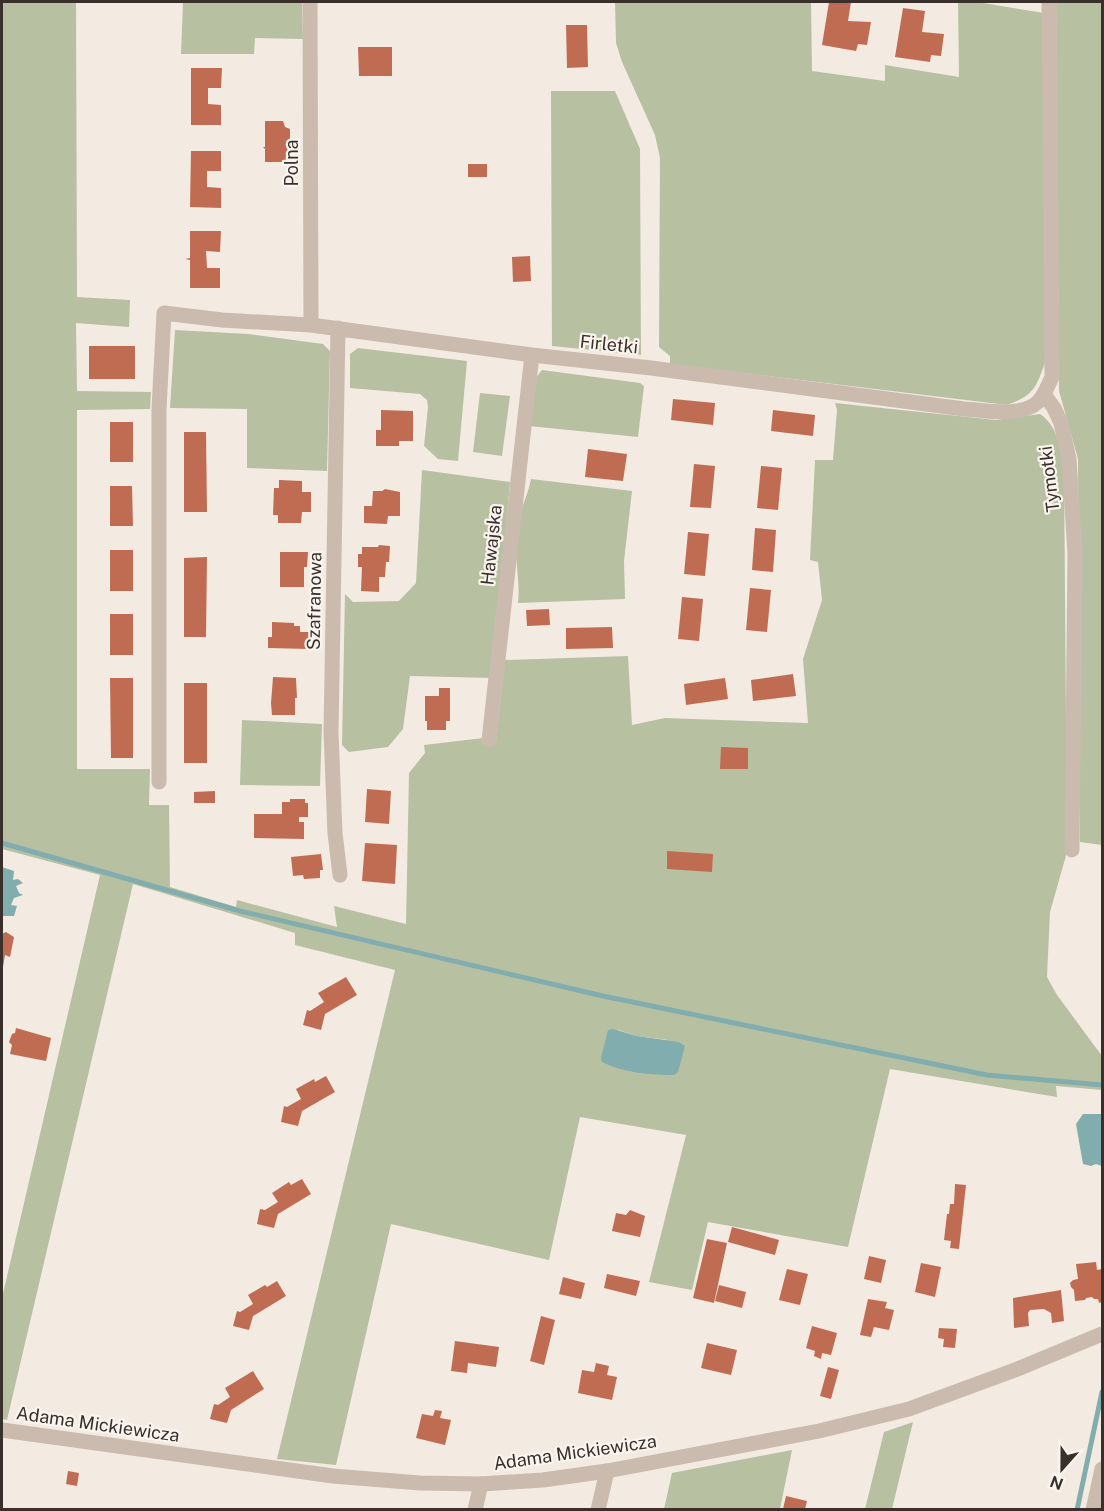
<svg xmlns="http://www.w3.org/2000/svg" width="1104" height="1511" viewBox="0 0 1104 1511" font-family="'Public Sans',sans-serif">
<rect width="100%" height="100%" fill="#f3eae2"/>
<path fill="#b7c1a2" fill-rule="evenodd" d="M 2,2 L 76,2 L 77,297 L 130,300 L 129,327 L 76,323 L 77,391 L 151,392 L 150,409 L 77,410 L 77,769 L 150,769 L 149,805 L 169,805 L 170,887 L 236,907 L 237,900 L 337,927 L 334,906 L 406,924 L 409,773 L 425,753 L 424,745 L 483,738 L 496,742 L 505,660 L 628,656 L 632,725 L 665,718 L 808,723 L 803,659 L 822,600 L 818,562 L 810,560 L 815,460 L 833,460 L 837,410 L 835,403 L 996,420 L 1040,414 C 1058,426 1060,448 1064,468 L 1067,852 L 1050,912 L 1047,977 L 1057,995 L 1102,1056 L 1102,1090 L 1056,1086 L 1057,1097 L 890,1069 L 848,1247 L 708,1222 L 692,1290 L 649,1282 L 686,1135 L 580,1117 L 549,1260 L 391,1224 L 336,1465 L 277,1459 L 395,970 L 295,945 L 295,933 L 133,884 L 7,1420 L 2,1419 L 2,1298 L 100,875 L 2,849 ZM 618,1030 L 637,1036 L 668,1040 L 627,1070 L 602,1061 Z
M 183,2 L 302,2 L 303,39 L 255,38 L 254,54 L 181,54 Z
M 615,2 L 811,2 L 812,71 L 885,81 L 885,65 L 959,77 L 958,2 L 977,2 L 1044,13 L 1046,360 C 1036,387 1035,395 1007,405 L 670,364 L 670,356 L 659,347 L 660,158 L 655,135 L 622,62 L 616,43 Z
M 1056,2 L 1102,2 L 1102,845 L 1080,842 L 1078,459 L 1059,391 Z
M 551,91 L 615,91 L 640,149 L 641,355 L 552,346 Z
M 175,330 L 248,334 L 323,344 L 330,351 L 327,471 L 247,468 L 247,409 L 170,408 Z
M 358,348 L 467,361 L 458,461 L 438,459 L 424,446 L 428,407 L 427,400 L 420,394 L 350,388 L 350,354 Z
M 542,370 L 640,383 L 644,386 L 638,437 L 529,426 L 535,379 Z
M 480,393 L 510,396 L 502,456 L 473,452 Z
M 422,470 L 510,482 L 492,678 L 410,676 L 403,729 L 388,747 L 349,752 L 342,745 L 345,594 L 353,602 L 399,601 L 416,583 Z
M 531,479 L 632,491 L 624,561 L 625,599 L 518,603 C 521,577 512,549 517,523 C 521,508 528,495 531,479 Z
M 242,720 L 322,724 L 320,786 L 240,785 Z
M 913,1422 L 892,1509 L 865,1509 L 884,1432 Z
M 792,1450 L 780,1509 L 664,1509 L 672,1473 Z"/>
<path fill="#82adae" d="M 2,867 L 14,871 L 13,880 L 18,879 L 23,883 L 16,886 L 19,893 L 23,895 L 14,898 L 11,905 L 17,906 L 14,916 L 2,916 Z
M 613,1029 L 637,1036 L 679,1042 L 685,1046 L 678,1072 L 674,1075 C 651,1075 624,1073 602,1062 L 601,1058 L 608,1030 Z
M 1083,1114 L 1102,1114 L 1102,1166 L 1096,1164 L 1091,1166 L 1083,1164 L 1076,1124 Z"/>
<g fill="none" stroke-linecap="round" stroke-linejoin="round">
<path stroke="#82adae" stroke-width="5" d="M 2,843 L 240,911 L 603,996 L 987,1075 L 1102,1085
M 1077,1510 L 1102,1392"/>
</g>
<path fill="#c06c53" d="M 829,2 L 851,2 L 848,21 L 871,22 L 867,45 L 858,44 L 856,51 L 822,45 Z
M 903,8 L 925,11 L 922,32 L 944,34 L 941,56 L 931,55 L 930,62 L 895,57 Z
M 566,25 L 587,25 L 588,67 L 567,68 Z
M 358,47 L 392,47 L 392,76 L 359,76 Z
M 191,68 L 222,68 L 221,88 L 208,88 L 208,104 L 221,105 L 221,125 L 191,125 Z
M 265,121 L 283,121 L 285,127 L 290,129 L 290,162 L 265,162 L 265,149 L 263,147 L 265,147 Z
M 191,151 L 221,151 L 221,171 L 207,171 L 207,187 L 221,188 L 221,208 L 190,207 Z
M 468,164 L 487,164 L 487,177 L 468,177 Z
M 190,231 L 221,231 L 220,252 L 206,251 L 207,268 L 220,268 L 220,288 L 190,288 L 190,260 L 185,259 L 190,258 Z
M 530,256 L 531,281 L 513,282 L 512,257 Z
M 89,346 L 135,346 L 135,379 L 89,379 Z
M 673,399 L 715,403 L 713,425 L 671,420 Z
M 381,410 L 413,411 L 413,441 L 399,441 L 399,446 L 376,446 L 376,430 L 381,430 Z
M 773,410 L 815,415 L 813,436 L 771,431 Z
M 110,422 L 133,422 L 133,462 L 110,462 Z
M 184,432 L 206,432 L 207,512 L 184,512 Z
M 588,449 L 627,454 L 623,481 L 585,477 Z
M 694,464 L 715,466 L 711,508 L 690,507 Z
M 761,466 L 782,468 L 778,510 L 757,508 Z
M 279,480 L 302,481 L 302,492 L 311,492 L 311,512 L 302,512 L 301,523 L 278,523 L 278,515 L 273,515 L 274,488 L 279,488 Z
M 110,486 L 132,486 L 133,526 L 110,526 Z
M 385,489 L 400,492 L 400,516 L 388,516 L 387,524 L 364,523 L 364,506 L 372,506 L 373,491 L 382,491 Z
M 755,528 L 776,530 L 773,572 L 752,570 Z
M 688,532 L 709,534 L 705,576 L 684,574 Z
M 379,545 L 390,546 L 389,562 L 386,562 L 385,577 L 379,577 L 379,592 L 361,591 L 362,567 L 358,567 L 358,554 L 362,554 L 362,547 L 378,547 Z
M 110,550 L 133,550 L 133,591 L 110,591 Z
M 280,552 L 308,552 L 307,567 L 304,567 L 304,587 L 280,587 Z
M 207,557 L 206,637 L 184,637 L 184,558 Z
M 750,588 L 771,590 L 767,632 L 746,630 Z
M 682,597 L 703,599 L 699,641 L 678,639 Z
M 549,609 L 550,625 L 527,626 L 526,610 Z
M 110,614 L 133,614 L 133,655 L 110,655 Z
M 272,622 L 294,623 L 294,626 L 300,626 L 300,632 L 309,632 L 309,649 L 268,648 L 268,637 L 272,637 Z
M 612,627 L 613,648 L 566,649 L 566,628 Z
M 793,674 L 796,696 L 753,701 L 751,680 Z
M 273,677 L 296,678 L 297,698 L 295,698 L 295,715 L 272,715 L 271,703 Z
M 110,678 L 133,678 L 133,758 L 111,758 Z
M 725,678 L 728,699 L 686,705 L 684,684 Z
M 184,683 L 207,683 L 207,763 L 184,763 Z
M 439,688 L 450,688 L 450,721 L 446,721 L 446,730 L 427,730 L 427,721 L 425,721 L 425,696 L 439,696 Z
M 721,747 L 748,748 L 748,769 L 720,769 Z
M 367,789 L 391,791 L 389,824 L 365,822 Z
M 215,791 L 215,803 L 194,803 L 194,792 Z
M 290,799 L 305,799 L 305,803 L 308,803 L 308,817 L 299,817 L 299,822 L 304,822 L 304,839 L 254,838 L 254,814 L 282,814 L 282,802 L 290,802 Z
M 365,843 L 397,845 L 395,884 L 362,881 Z
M 667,851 L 713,854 L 712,872 L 667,869 Z
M 321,854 L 323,870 L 320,870 L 320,878 L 304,879 L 303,875 L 293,876 L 291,857 Z
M 6,932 L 14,937 L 10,957 L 5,955 L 3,967 L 2,934 Z
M 346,977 L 357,995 L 325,1014 L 321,1030 L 303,1025 L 307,1010 L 310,1011 L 324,1002 L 318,993 Z
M 16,1028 L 51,1038 L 46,1061 L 10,1054 L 12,1045 L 9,1042 L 12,1034 L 15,1033 Z
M 326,1076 L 335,1092 L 302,1111 L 298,1126 L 281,1122 L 284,1106 L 287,1107 L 301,1099 L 296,1089 L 314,1079 L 315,1082 Z
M 302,1179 L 311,1194 L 278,1214 L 274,1228 L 257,1224 L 260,1209 L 265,1210 L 278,1202 L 272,1193 L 289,1182 L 291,1185 Z
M 955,1184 L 966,1185 L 959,1249 L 950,1248 L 951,1241 L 944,1240 L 947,1214 L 949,1214 L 950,1204 L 954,1204 Z
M 630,1210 L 645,1216 L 640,1237 L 612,1231 L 616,1213 L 626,1215 Z
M 732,1227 L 779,1240 L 775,1255 L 728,1242 Z
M 707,1239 L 727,1243 L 714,1303 L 693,1298 Z
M 869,1256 L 886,1260 L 881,1283 L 864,1279 Z
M 1096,1262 L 1097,1270 L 1102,1269 L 1102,1302 L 1099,1303 L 1098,1299 L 1094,1299 L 1092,1297 L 1086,1298 L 1085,1300 L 1075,1301 L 1074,1290 L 1071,1287 L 1070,1283 L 1073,1280 L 1078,1279 L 1076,1264 Z
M 921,1263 L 941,1267 L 935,1297 L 915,1292 Z
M 787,1269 L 808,1274 L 800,1305 L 779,1300 Z
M 607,1274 L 640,1281 L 636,1296 L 604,1288 Z
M 563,1277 L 585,1283 L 581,1299 L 559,1294 Z
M 277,1281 L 286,1296 L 253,1316 L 249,1330 L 233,1326 L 237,1311 L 240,1312 L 253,1304 L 248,1295 L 265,1285 L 267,1287 Z
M 719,1285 L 746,1292 L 742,1308 L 715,1301 Z
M 1061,1290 L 1064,1321 L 1052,1323 L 1051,1313 L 1044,1309 L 1030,1310 L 1028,1313 L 1029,1326 L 1014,1328 L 1013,1298 Z
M 868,1299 L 887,1302 L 885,1308 L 894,1310 L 889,1330 L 874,1327 L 871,1337 L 860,1335 Z
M 541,1316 L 555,1320 L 544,1365 L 530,1361 Z
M 812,1326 L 837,1333 L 831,1355 L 822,1353 L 821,1359 L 814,1356 L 815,1351 L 806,1348 Z
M 939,1328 L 957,1329 L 955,1348 L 943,1347 L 944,1339 L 938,1338 Z
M 455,1341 L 499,1347 L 496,1367 L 468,1363 L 467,1373 L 451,1371 Z
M 707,1343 L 737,1350 L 731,1375 L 701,1368 Z
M 596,1363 L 609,1366 L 607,1375 L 617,1377 L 612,1400 L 578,1393 L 582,1370 L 594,1372 Z
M 828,1367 L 839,1370 L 831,1399 L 820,1396 Z
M 253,1371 L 264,1389 L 231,1410 L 227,1423 L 210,1419 L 214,1404 L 218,1405 L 230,1397 L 225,1388 Z
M 435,1410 L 442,1411 L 440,1418 L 451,1420 L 445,1445 L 416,1438 L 422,1414 L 433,1416 Z
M 68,1471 L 79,1473 L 77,1486 L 66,1484 Z
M 786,1496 L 807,1501 L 805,1509 L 783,1509 Z"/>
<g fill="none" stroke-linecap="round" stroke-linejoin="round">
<path stroke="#cbbaae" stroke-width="15" d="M 310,2 L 311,325
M 338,328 L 331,732 L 335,833 L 340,875
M 1044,394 L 1054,408 L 1061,423 L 1069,459 L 1075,553 L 1072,850
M 489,740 L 532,355
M 159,782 L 159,409 L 164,313 L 222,320 L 311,325 L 532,355 L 651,368 L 964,409 C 986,410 1020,418 1038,402 C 1045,395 1048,385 1052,377 L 1049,2
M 475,1510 L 481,1484
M 598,1510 L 607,1471
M 1093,1510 L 1102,1469"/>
<path stroke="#cbbaae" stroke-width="15" d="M 2,1430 L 333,1476 L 420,1483 L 481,1484 L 543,1480 L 607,1471 L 819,1431 L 909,1409 L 1015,1370 L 1102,1334"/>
</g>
<g text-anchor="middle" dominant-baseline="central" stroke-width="4.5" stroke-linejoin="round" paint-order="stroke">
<g font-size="18" fill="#39302c" stroke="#faf4ee">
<text transform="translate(291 163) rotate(-90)">Polna</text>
<text transform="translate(609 344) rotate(6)">Firletki</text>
<text transform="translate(1049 479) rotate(-97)">Tymotki</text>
<text transform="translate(491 545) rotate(-84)">Hawajska</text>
<text transform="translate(314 601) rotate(-89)">Szafranowa</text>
<text transform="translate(98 1424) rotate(8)">Adama Mickiewicza</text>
<text transform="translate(575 1452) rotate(-8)">Adama Mickiewicza</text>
</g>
</g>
<rect width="1104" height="1511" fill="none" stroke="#39302c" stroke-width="6"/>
<g transform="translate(1062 1469) rotate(201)" stroke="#faf4ee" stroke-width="4.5" paint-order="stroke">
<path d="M0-4.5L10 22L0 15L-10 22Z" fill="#39302c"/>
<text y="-9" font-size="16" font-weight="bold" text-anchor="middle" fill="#39302c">N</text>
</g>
</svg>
